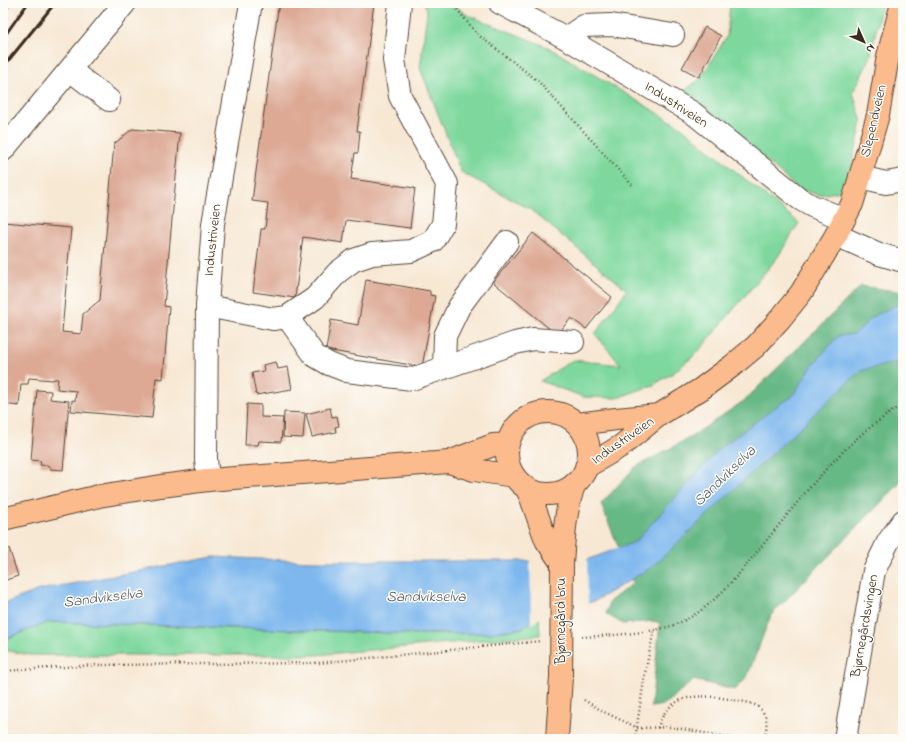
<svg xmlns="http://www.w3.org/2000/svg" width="906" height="742" viewBox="0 0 906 742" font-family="'Indie Flower',sans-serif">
<rect width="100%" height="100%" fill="#fdfcf7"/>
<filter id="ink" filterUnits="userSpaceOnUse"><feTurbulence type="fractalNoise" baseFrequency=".025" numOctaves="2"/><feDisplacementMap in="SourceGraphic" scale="8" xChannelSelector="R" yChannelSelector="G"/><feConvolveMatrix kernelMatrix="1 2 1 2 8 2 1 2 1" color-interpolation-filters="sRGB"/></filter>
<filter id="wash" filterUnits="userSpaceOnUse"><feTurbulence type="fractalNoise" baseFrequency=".012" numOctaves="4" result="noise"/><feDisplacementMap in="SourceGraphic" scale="16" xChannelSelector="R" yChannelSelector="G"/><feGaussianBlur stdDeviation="0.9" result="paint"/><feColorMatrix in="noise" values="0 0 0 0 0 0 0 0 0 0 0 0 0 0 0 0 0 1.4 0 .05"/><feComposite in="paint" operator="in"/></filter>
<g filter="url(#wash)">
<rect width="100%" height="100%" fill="#f7e8d4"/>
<path fill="#7ed89e" stroke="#5c815e" d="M 424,3 L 453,3 L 465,14 L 548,47 L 681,127 L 799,223 L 777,258 L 696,354 L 673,373 L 653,385 L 617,398 L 584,397 L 540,381 L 573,360 L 621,365 L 595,334 L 627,290 L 530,209 L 461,172 L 420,68 L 427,12 Z
M 730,3 L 882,3 L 870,58 L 853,93 L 862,122 L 846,190 L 820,195 L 798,189 L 704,106 L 683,92 L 700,79 L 727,36 Z
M 539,616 L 540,635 L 315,655 L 30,655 L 3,650 L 3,640 L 49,622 L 419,634 L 491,633 Z"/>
<path fill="#66b885" stroke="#507152" d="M 861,286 L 903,292 L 903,480 L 771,615 L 747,677 L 735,690 L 694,680 L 663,705 L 651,707 L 660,623 L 654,621 L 623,624 L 606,614 L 609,602 L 633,583 L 601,504 L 634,468 L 691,437 L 745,400 Z"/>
<path fill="#7db7ee" stroke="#5c7086" d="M 903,302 L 903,361 L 860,371 L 652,567 L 595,601 L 539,616 L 523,628 L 491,633 L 419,634 L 49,622 L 3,640 L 3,604 L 39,590 L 213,557 L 309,561 L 584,561 L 635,542 L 720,448 L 781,403 L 792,397 L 812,366 L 838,336 L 855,334 L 873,316 Z"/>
<path fill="#f7e8d4" d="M 587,557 L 588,605 L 540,618 L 531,625 L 530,559 L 584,559 Z"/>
<g id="blocks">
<path fill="#dda994" d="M 280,3 L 374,3 L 357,131 L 360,131 L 358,153 L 355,153 L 351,179 L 415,188 L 410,228 L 346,220 L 343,243 L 303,237 L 295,298 L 253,292 L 261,230 L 261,229 L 265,229 L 268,203 L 252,201 L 278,9 L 279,9 Z
M 705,27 L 721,36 L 699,77 L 682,68 Z
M 132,129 L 180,133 L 164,306 L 169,307 L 163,379 L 156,378 L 152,418 L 71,411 L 72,400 L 75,401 L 76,391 L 57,389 L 58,379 L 54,379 L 53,380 L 29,378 L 28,384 L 21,384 L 19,406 L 3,404 L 3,222 L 71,228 L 62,332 L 81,334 L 83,314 L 100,300 L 114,144 Z
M 533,233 L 612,297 L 586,329 L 571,318 L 557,335 L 493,282 Z
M 366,280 L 430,291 L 430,295 L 435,296 L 422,367 L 326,350 L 331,320 L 358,325 Z
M 276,362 L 278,369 L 288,367 L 292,389 L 256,395 L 252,373 L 264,371 L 263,365 Z
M 37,390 L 51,391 L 50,399 L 69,401 L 63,470 L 50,469 L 50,466 L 40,465 L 41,461 L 31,460 Z
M 247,404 L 261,405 L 261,417 L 283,418 L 281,442 L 259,441 L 258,445 L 245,445 Z
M 330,408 L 332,417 L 337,416 L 339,426 L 335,427 L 336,432 L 312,437 L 306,414 Z
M 284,412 L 305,413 L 303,438 L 283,437 Z
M 9,548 L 18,576 L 3,581 L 3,550 Z"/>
</g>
</g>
<g filter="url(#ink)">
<use href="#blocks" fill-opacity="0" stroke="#574639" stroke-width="1"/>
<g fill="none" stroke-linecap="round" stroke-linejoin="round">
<g stroke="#574639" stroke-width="24">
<path id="minor" d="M 500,3 L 566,38 L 693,113 L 800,199 L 812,206 L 844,219
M 566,38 L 584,26 L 611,25 L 673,35
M 70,70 L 109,100
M 3,150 L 125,3
M 860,177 L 886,183 L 903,180
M 836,235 L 879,254 L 903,261
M 207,306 L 273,319 L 287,317 L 315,298 L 338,272 L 354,260 L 372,254 L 411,251 L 433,241 L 443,224 L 447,184 L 400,96 L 394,60 L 400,3
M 287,317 L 315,356 L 329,364 L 347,371 L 412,379 L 515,343 L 533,339 L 573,342
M 444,368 L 445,336 L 459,307 L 507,242
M 208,480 L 206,459 L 207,306 L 213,224 L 251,3
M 845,739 L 874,571 L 888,542 L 903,521"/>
</g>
<g stroke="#574639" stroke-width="24">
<path id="major" d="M507 453a41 41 0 1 1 82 0a41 41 0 1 1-82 0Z
M 577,424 L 616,419 L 659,415
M 449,462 L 474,470 L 514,476
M 586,467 L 621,446 L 659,415 L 701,389 L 732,366 L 756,346 L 780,319 L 801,293 L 836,235 L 852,204 L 856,191 L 878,115 L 888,56 L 902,3
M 526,487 L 531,498 L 546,540 L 562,564
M 3,519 L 99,496 L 161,486 L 208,480 L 449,462 L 493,445 L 508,444
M 562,564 C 564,537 565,509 575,483
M 557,739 L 561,677"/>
</g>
<path stroke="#574639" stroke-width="2.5" stroke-dasharray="1 3" stroke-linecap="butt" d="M 452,3 L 477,34 L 538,81 L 633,186
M 582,637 C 611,635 655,634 681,622 C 710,609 732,582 752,558 C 788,515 821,469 863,433 C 876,423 889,412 903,405
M 3,671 L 96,665 L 318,663 L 541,641
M 584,700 L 604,712 L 638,728 L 671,727 L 739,739
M 658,728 C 668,691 703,694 733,700 C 744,702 756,702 763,712 C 769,720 766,730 764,739
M 635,739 L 645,673 L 654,630"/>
<use href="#minor" stroke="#fff" stroke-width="22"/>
<use href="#major" stroke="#fbbb8c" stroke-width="22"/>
<path stroke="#3b2a1e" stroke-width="3" d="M 3,13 L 10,3
M 3,38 L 28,3
M 3,67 L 55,3"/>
<g stroke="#574639" stroke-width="24" stroke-linecap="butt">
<path id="major-bridge" d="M 561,677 L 562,564"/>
</g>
<use href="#major-bridge" stroke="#fbbb8c" stroke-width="22"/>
</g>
</g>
<g text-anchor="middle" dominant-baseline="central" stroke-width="3" stroke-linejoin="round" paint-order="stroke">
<g font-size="14" fill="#3b2a1e" stroke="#fdfcf7">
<text transform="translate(676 105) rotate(33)">Industriveien</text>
<text transform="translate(874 121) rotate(-77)">Slependveien</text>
<text transform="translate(213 240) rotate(-84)">Industriveien</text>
<text transform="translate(623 441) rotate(-35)">Industriveien</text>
<text transform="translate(561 621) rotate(-90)">Bjørnegård bru</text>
<text transform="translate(865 626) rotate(-80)">Bjørnegårdsvingen</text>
</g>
<g font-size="15" font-style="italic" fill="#525b67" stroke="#fdfcf7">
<text transform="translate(725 476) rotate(-44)">Sandvikselva</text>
<text x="426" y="597">Sandvikselva</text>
<text transform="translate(103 598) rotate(-7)">Sandvikselva</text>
</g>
</g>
<rect width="906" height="742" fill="none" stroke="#fdfcf7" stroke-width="16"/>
<g transform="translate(864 42) rotate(135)" stroke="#fdfcf7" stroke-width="3" paint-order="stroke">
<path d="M0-3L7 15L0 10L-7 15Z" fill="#3b2a1e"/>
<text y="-6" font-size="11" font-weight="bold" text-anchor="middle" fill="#3b2a1e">N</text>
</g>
</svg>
